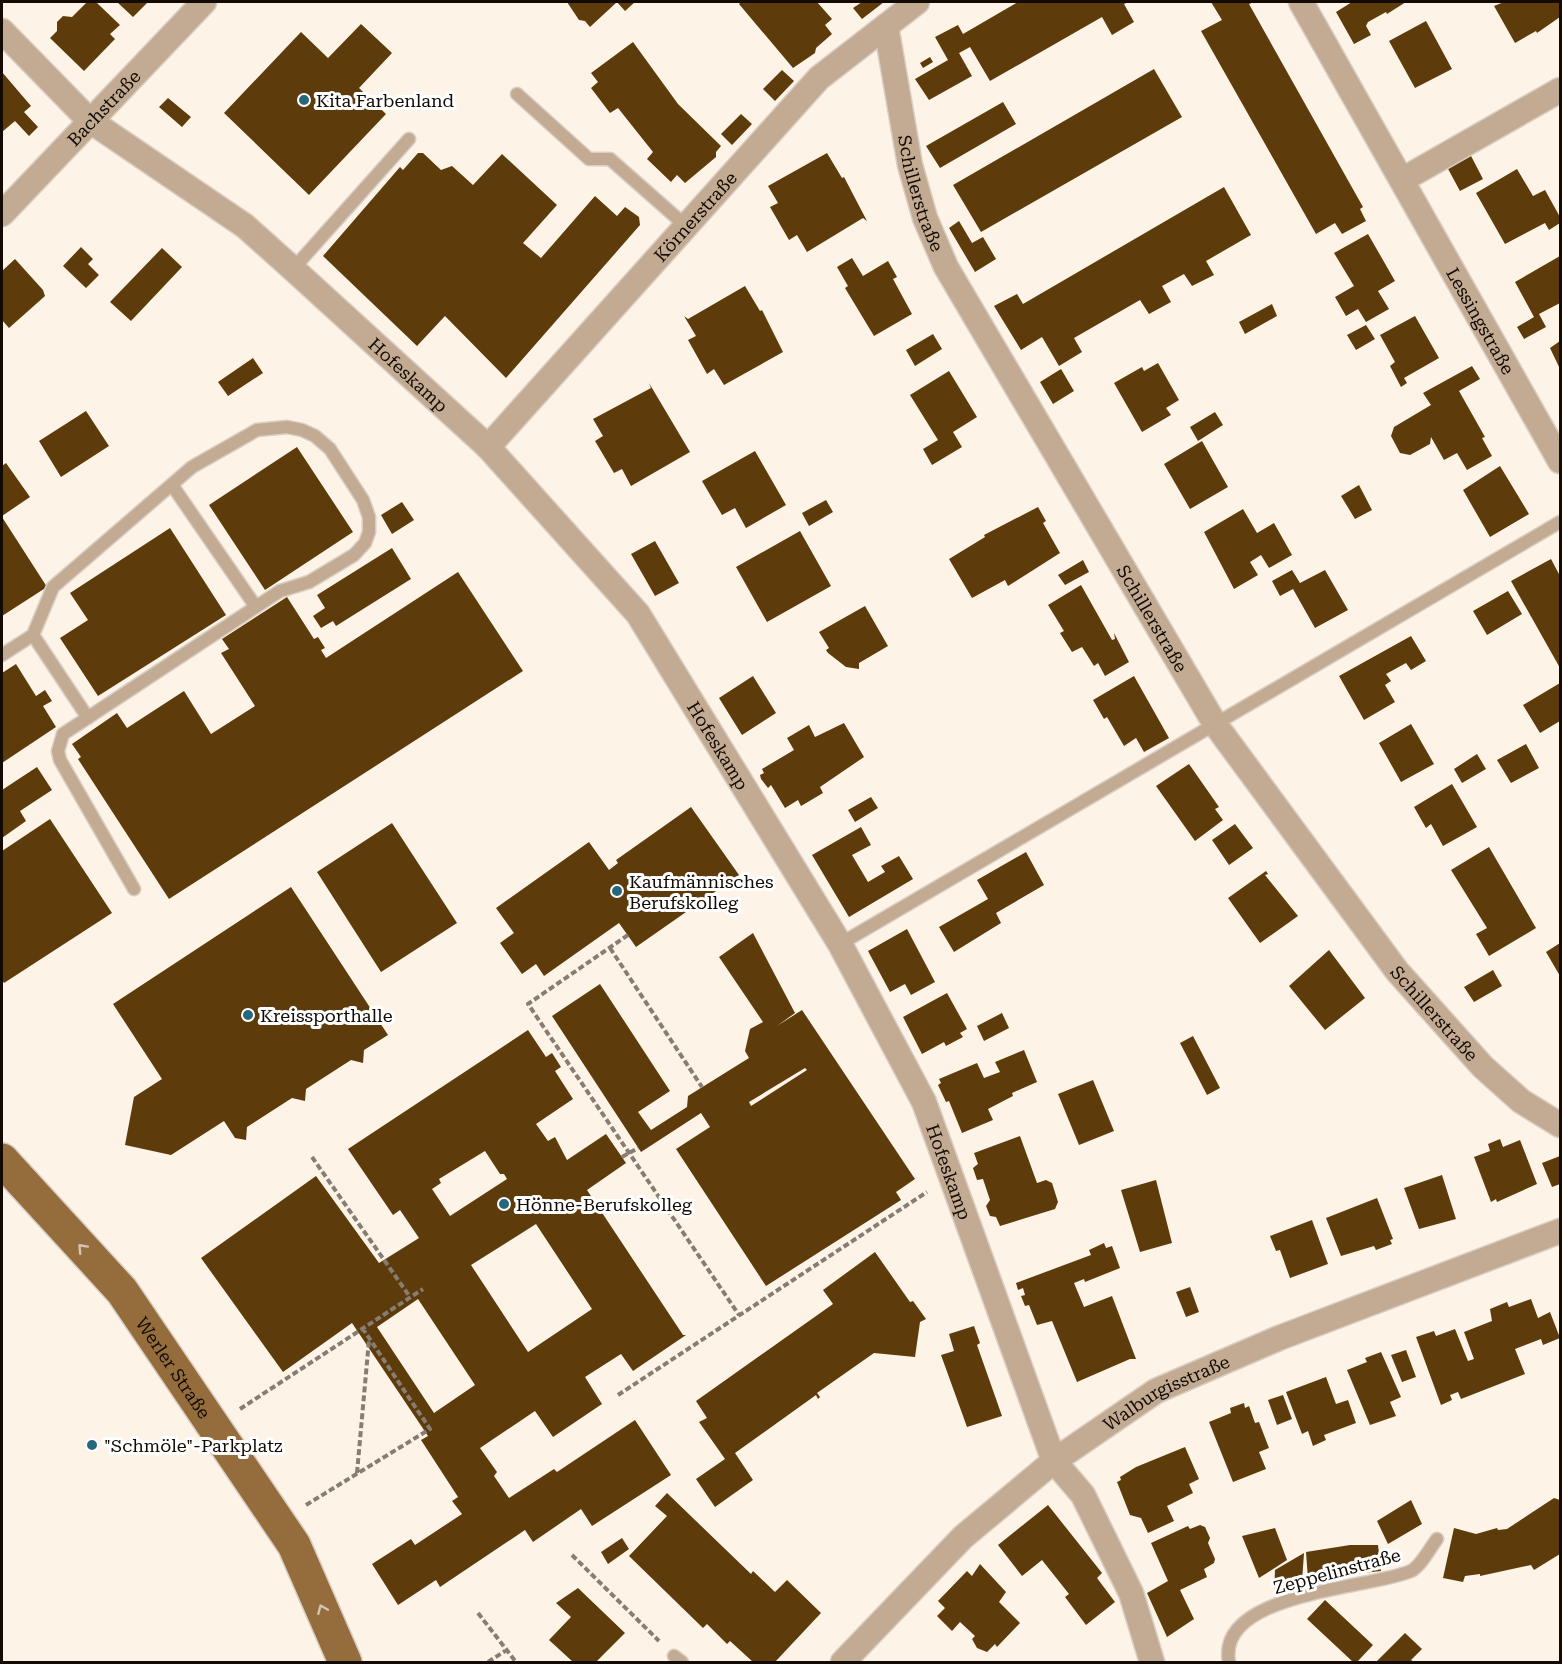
<svg xmlns="http://www.w3.org/2000/svg" width="1562" height="1664" viewBox="0 0 1562 1664" font-family="'Roboto Serif',serif">
<rect width="100%" height="100%" fill="#fef3e7"/>
<path fill="#5e3b0b" fill-rule="evenodd" d="M 87,2 L 96,2 L 120,25 L 110,34 L 115,39 L 84,71 L 50,38 L 57,31 L 57,22 L 63,16 L 72,17 Z
M 117,2 L 148,2 L 133,17 Z
M 567,2 L 635,2 L 625,11 L 617,2 L 590,27 L 585,21 L 579,20 Z
M 741,2 L 817,2 L 832,19 L 825,25 L 832,34 L 816,48 L 815,53 L 793,68 L 739,4 Z
M 862,2 L 884,2 L 862,19 L 853,8 Z
M 1018,2 L 1128,2 L 1124,4 L 1134,22 L 1112,35 L 1102,17 L 990,81 L 970,47 L 959,53 L 972,76 L 929,100 L 915,79 L 948,60 L 935,37 L 958,25 L 963,34 Z
M 1211,2 L 1254,2 L 1249,4 L 1363,207 L 1360,209 L 1366,221 L 1342,234 L 1335,223 L 1316,234 L 1201,31 L 1222,20 Z
M 1352,2 L 1406,2 L 1387,14 L 1386,12 L 1368,22 L 1366,26 L 1371,35 L 1354,44 L 1336,12 Z
M 1504,2 L 1560,2 L 1560,17 L 1537,33 L 1536,31 L 1515,43 L 1494,6 Z
M 1426,21 L 1452,69 L 1415,88 L 1389,41 Z
M 361,24 L 392,53 L 359,88 L 386,114 L 309,195 L 224,113 L 301,32 L 328,58 Z
M 633,42 L 678,104 L 721,146 L 716,152 L 716,157 L 685,183 L 677,175 L 671,182 L 647,159 L 653,152 L 618,108 L 610,113 L 591,88 L 598,82 L 591,73 Z
M 930,57 L 933,62 L 923,68 L 920,63 Z
M 1154,69 L 1182,117 L 981,232 L 953,185 Z
M 782,70 L 794,81 L 775,101 L 763,89 Z
M 2,72 L 31,106 L 24,112 L 38,127 L 29,136 L 15,121 L 2,132 Z
M 168,98 L 191,117 L 182,127 L 159,107 Z
M 1003,102 L 1016,124 L 940,168 L 926,146 Z
M 741,114 L 752,124 L 732,145 L 721,134 Z
M 418,153 L 423,153 L 441,170 L 452,166 L 473,185 L 502,154 L 557,205 L 523,243 L 541,258 L 595,196 L 617,216 L 625,207 L 639,217 L 640,225 L 506,378 L 445,316 L 417,346 L 323,256 L 400,167 L 403,170 Z
M 827,153 L 842,178 L 844,177 L 867,221 L 863,218 L 807,252 L 797,235 L 789,240 L 770,207 L 778,203 L 768,186 Z
M 1470,154 L 1483,179 L 1460,191 L 1447,167 Z
M 1517,169 L 1533,196 L 1545,190 L 1560,217 L 1560,223 L 1549,230 L 1545,223 L 1505,244 L 1476,193 Z
M 1224,187 L 1251,235 L 1206,261 L 1214,275 L 1192,286 L 1184,274 L 1162,286 L 1171,302 L 1149,314 L 1140,300 L 1074,338 L 1082,352 L 1059,366 L 1042,337 L 1021,350 L 994,306 L 1017,294 L 1023,304 Z
M 959,221 L 972,243 L 983,237 L 996,259 L 975,272 L 949,228 Z
M 1368,234 L 1395,281 L 1378,291 L 1389,309 L 1366,322 L 1358,309 L 1346,316 L 1335,297 L 1354,286 L 1334,253 Z
M 81,247 L 93,259 L 88,264 L 99,275 L 86,288 L 63,266 Z
M 162,248 L 182,267 L 131,321 L 110,302 Z
M 1560,256 L 1560,303 L 1539,314 L 1546,327 L 1524,339 L 1517,327 L 1534,317 L 1515,282 Z
M 852,258 L 863,276 L 888,261 L 897,277 L 893,279 L 912,314 L 874,336 L 845,288 L 848,286 L 837,267 Z
M 15,259 L 43,290 L 45,296 L 9,328 L 2,320 L 2,271 Z
M 745,286 L 760,311 L 762,310 L 783,352 L 724,385 L 714,369 L 707,374 L 688,340 L 696,336 L 684,316 L 688,319 Z
M 1272,304 L 1277,316 L 1245,334 L 1239,322 Z
M 1415,316 L 1439,358 L 1404,378 L 1407,383 L 1401,387 L 1390,366 L 1395,362 L 1380,335 Z
M 1366,325 L 1375,339 L 1356,350 L 1347,335 Z
M 933,334 L 942,349 L 915,366 L 906,350 Z
M 1560,341 L 1560,369 L 1550,348 Z
M 253,358 L 263,373 L 228,396 L 218,382 Z
M 1158,363 L 1179,400 L 1166,408 L 1171,415 L 1142,432 L 1114,383 L 1142,367 L 1144,371 Z
M 1472,366 L 1480,379 L 1459,391 L 1485,437 L 1482,438 L 1492,456 L 1467,470 L 1457,453 L 1444,460 L 1431,437 L 1430,444 L 1410,455 L 1400,453 L 1391,436 L 1394,427 L 1431,405 L 1423,393 Z
M 1061,369 L 1074,391 L 1053,404 L 1040,382 Z
M 949,371 L 977,417 L 953,432 L 962,447 L 932,465 L 923,449 L 938,440 L 910,395 Z
M 649,383 L 690,452 L 631,486 L 622,469 L 614,473 L 595,441 L 603,436 L 593,419 L 651,388 Z
M 86,411 L 109,446 L 61,477 L 39,441 Z
M 1215,412 L 1223,425 L 1198,441 L 1190,427 Z
M 1202,441 L 1228,487 L 1190,509 L 1164,464 Z
M 297,447 L 353,532 L 265,590 L 209,505 Z
M 755,451 L 786,505 L 746,528 L 735,508 L 722,515 L 702,481 Z
M 6,463 L 30,497 L 2,516 L 2,466 Z
M 1500,466 L 1529,514 L 1490,537 L 1463,490 Z
M 1359,485 L 1372,510 L 1355,519 L 1341,496 Z
M 826,500 L 833,512 L 809,526 L 802,513 Z
M 402,502 L 414,520 L 392,534 L 381,515 Z
M 1038,507 L 1046,521 L 1043,523 L 1060,553 L 1008,586 L 1005,580 L 972,598 L 949,559 L 985,537 L 984,535 Z
M 1243,509 L 1257,533 L 1274,523 L 1292,555 L 1269,568 L 1261,555 L 1250,562 L 1258,575 L 1234,589 L 1204,532 Z
M 2,517 L 47,587 L 2,616 Z
M 170,528 L 226,615 L 98,696 L 60,638 L 88,620 L 70,593 Z
M 800,531 L 831,586 L 767,622 L 736,567 Z
M 655,541 L 679,583 L 655,596 L 631,554 Z
M 392,548 L 411,579 L 336,626 L 333,621 L 321,628 L 313,616 L 325,608 L 317,595 Z
M 1551,559 L 1560,576 L 1560,668 L 1511,581 Z
M 1083,560 L 1089,572 L 1065,585 L 1058,575 Z
M 1292,570 L 1300,583 L 1325,570 L 1348,610 L 1315,628 L 1293,589 L 1280,596 L 1272,581 Z
M 458,572 L 523,671 L 169,899 L 78,759 L 81,757 L 72,744 L 117,713 L 127,728 L 184,691 L 211,734 L 255,706 L 221,653 L 229,649 L 222,639 L 287,597 L 314,639 L 318,637 L 325,648 L 321,650 L 326,658 Z
M 1081,585 L 1112,640 L 1115,639 L 1114,633 L 1129,662 L 1105,676 L 1098,663 L 1094,666 L 1082,647 L 1072,652 L 1060,633 L 1064,631 L 1048,605 Z
M 1508,591 L 1522,614 L 1487,635 L 1473,611 Z
M 865,606 L 888,646 L 859,663 L 859,669 L 846,667 L 828,653 L 826,650 L 829,648 L 819,632 Z
M 1411,636 L 1426,661 L 1411,670 L 1406,663 L 1386,674 L 1391,681 L 1385,685 L 1395,702 L 1364,720 L 1339,676 Z
M 16,664 L 36,696 L 45,690 L 52,701 L 43,706 L 56,727 L 2,763 L 2,673 Z
M 753,676 L 776,713 L 742,735 L 719,698 Z
M 1134,676 L 1169,738 L 1144,752 L 1136,738 L 1124,746 L 1107,717 L 1104,719 L 1093,700 Z
M 1560,683 L 1560,721 L 1540,733 L 1523,705 Z
M 844,723 L 864,757 L 820,787 L 823,793 L 801,806 L 798,800 L 785,808 L 771,785 L 768,788 L 761,779 L 760,775 L 764,773 L 762,769 L 794,750 L 787,738 L 809,725 L 815,737 Z
M 1411,724 L 1434,764 L 1401,782 L 1379,743 Z
M 1526,744 L 1539,768 L 1511,783 L 1497,760 Z
M 1477,754 L 1486,769 L 1462,783 L 1454,769 Z
M 1189,764 L 1219,807 L 1215,809 L 1223,820 L 1195,841 L 1156,786 Z
M 37,767 L 52,790 L 20,811 L 26,821 L 2,838 L 2,790 Z
M 1452,784 L 1477,827 L 1443,846 L 1431,824 L 1426,828 L 1414,807 Z
M 871,797 L 878,808 L 855,822 L 848,810 Z
M 691,807 L 739,875 L 636,947 L 619,923 L 544,976 L 536,964 L 522,974 L 500,943 L 514,933 L 496,908 L 589,842 L 609,870 L 618,863 L 616,860 Z
M 50,819 L 112,913 L 4,983 L 2,980 L 2,851 Z
M 392,823 L 457,923 L 381,972 L 317,872 Z
M 1235,824 L 1253,848 L 1229,865 L 1212,840 Z
M 861,827 L 871,845 L 852,855 L 868,882 L 885,872 L 881,866 L 899,856 L 913,879 L 849,917 L 812,855 Z
M 1489,847 L 1536,928 L 1489,956 L 1476,934 L 1487,928 L 1451,870 Z
M 1026,852 L 1044,885 L 996,913 L 1001,923 L 954,952 L 939,927 L 988,899 L 977,880 Z
M 1266,871 L 1268,874 L 1265,875 L 1298,916 L 1260,943 L 1228,898 Z
M 291,887 L 388,1035 L 364,1050 L 363,1063 L 351,1060 L 306,1089 L 305,1101 L 292,1098 L 247,1127 L 246,1140 L 235,1138 L 224,1121 L 171,1155 L 125,1145 L 134,1097 L 162,1079 L 113,1004 Z
M 907,929 L 935,982 L 911,995 L 905,984 L 890,992 L 868,951 Z
M 753,933 L 795,1013 L 777,1026 L 802,1010 L 915,1179 L 896,1192 L 901,1200 L 766,1286 L 676,1149 L 710,1127 L 701,1113 L 641,1152 L 552,1016 L 600,984 L 670,1091 L 638,1112 L 651,1130 L 687,1107 L 688,1096 L 749,1058 L 745,1051 L 750,1029 L 763,1022 L 719,957 ZM 805,1068 L 807,1070 L 751,1106 L 749,1102 Z
M 1560,943 L 1560,976 L 1546,952 Z
M 1329,950 L 1365,998 L 1325,1030 L 1289,986 Z
M 1493,970 L 1502,986 L 1474,1002 L 1464,987 Z
M 947,993 L 967,1029 L 960,1033 L 963,1037 L 946,1046 L 944,1042 L 922,1054 L 903,1017 Z
M 1002,1013 L 1009,1028 L 984,1041 L 977,1026 Z
M 528,1030 L 546,1057 L 552,1053 L 561,1067 L 555,1071 L 573,1099 L 536,1124 L 548,1141 L 555,1137 L 567,1160 L 606,1134 L 626,1163 L 587,1190 L 683,1335 L 686,1335 L 633,1371 L 621,1354 L 585,1377 L 602,1404 L 553,1437 L 535,1411 L 480,1448 L 497,1472 L 494,1476 L 509,1498 L 554,1469 L 557,1472 L 635,1420 L 671,1475 L 592,1526 L 581,1509 L 533,1542 L 525,1530 L 440,1587 L 436,1580 L 398,1605 L 372,1564 L 411,1539 L 415,1545 L 462,1514 L 452,1501 L 458,1497 L 421,1440 L 428,1436 L 352,1323 L 283,1372 L 201,1258 L 316,1176 L 379,1263 L 419,1238 L 400,1210 L 393,1215 L 348,1149 ZM 485,1151 L 500,1174 L 504,1174 L 507,1179 L 450,1216 L 432,1189 L 441,1183 L 439,1179 ZM 536,1224 L 592,1309 L 528,1352 L 471,1265 ZM 418,1299 L 475,1385 L 434,1413 L 377,1327 Z
M 1193,1036 L 1220,1088 L 1207,1095 L 1180,1043 Z
M 1024,1050 L 1037,1082 L 1012,1093 L 1013,1096 L 988,1109 L 993,1120 L 962,1133 L 949,1101 L 946,1102 L 938,1085 L 941,1083 L 939,1079 L 977,1063 L 984,1078 L 1000,1072 L 995,1062 Z
M 1093,1080 L 1114,1131 L 1079,1145 L 1058,1094 Z
M 1020,1136 L 1037,1183 L 1046,1180 L 1052,1183 L 1058,1202 L 1055,1209 L 1000,1226 L 996,1217 L 990,1216 L 986,1206 L 990,1200 L 983,1179 L 977,1180 L 973,1168 L 978,1164 L 974,1153 Z
M 1500,1139 L 1503,1147 L 1520,1140 L 1537,1184 L 1497,1202 L 1496,1199 L 1491,1202 L 1474,1157 L 1490,1151 L 1488,1144 Z
M 1560,1156 L 1560,1184 L 1552,1187 L 1542,1163 Z
M 1442,1175 L 1456,1219 L 1419,1229 L 1404,1188 Z
M 1156,1180 L 1172,1243 L 1140,1252 L 1121,1190 Z
M 1377,1198 L 1393,1239 L 1390,1240 L 1392,1244 L 1376,1250 L 1374,1246 L 1341,1256 L 1326,1218 Z
M 1312,1220 L 1328,1264 L 1290,1278 L 1280,1250 L 1276,1251 L 1270,1236 Z
M 1104,1243 L 1106,1248 L 1112,1246 L 1120,1268 L 1085,1282 L 1084,1279 L 1074,1283 L 1084,1307 L 1112,1296 L 1136,1359 L 1130,1359 L 1077,1382 L 1052,1321 L 1037,1325 L 1029,1305 L 1025,1306 L 1021,1296 L 1025,1295 L 1023,1288 L 1018,1290 L 1016,1283 L 1091,1255 L 1089,1250 Z
M 875,1252 L 910,1302 L 913,1301 L 926,1319 L 920,1322 L 915,1357 L 874,1353 L 817,1393 L 820,1397 L 818,1399 L 816,1395 L 735,1453 L 753,1480 L 715,1507 L 696,1479 L 725,1459 L 699,1422 L 707,1418 L 696,1401 L 833,1304 L 823,1290 Z
M 1190,1287 L 1199,1312 L 1186,1317 L 1176,1292 Z
M 1531,1299 L 1538,1318 L 1550,1312 L 1560,1338 L 1543,1345 L 1541,1339 L 1515,1349 L 1525,1374 L 1461,1399 L 1458,1392 L 1450,1395 L 1452,1400 L 1441,1405 L 1416,1337 L 1434,1331 L 1436,1336 L 1455,1329 L 1468,1361 L 1474,1359 L 1464,1332 L 1492,1321 L 1490,1309 L 1507,1302 L 1509,1307 Z
M 974,1326 L 980,1343 L 977,1345 L 1002,1416 L 967,1427 L 941,1355 L 954,1351 L 949,1334 Z
M 1406,1350 L 1416,1377 L 1402,1382 L 1391,1355 Z
M 1381,1352 L 1401,1397 L 1390,1402 L 1396,1416 L 1370,1425 L 1347,1370 L 1367,1362 L 1365,1358 Z
M 1326,1377 L 1336,1404 L 1348,1400 L 1356,1423 L 1324,1435 L 1326,1440 L 1313,1446 L 1308,1431 L 1302,1434 L 1286,1392 Z
M 1283,1395 L 1292,1419 L 1277,1425 L 1268,1400 Z
M 1244,1403 L 1245,1408 L 1249,1406 L 1255,1423 L 1259,1422 L 1269,1448 L 1259,1452 L 1266,1469 L 1233,1482 L 1209,1422 L 1231,1413 L 1230,1408 Z
M 1185,1447 L 1199,1479 L 1189,1484 L 1193,1493 L 1167,1506 L 1174,1521 L 1148,1533 L 1141,1518 L 1130,1515 L 1117,1482 L 1121,1480 L 1120,1477 L 1136,1467 Z
M 667,1493 L 751,1574 L 753,1571 L 775,1592 L 787,1580 L 821,1613 L 775,1662 L 753,1662 L 730,1641 L 727,1644 L 707,1624 L 703,1628 L 629,1556 L 667,1516 L 655,1506 Z
M 1554,1498 L 1560,1500 L 1560,1554 L 1534,1570 L 1531,1565 L 1480,1576 L 1480,1574 L 1465,1576 L 1463,1582 L 1443,1578 L 1454,1528 L 1476,1534 L 1497,1528 L 1498,1530 L 1507,1529 Z
M 1411,1500 L 1422,1524 L 1388,1544 L 1377,1521 Z
M 1048,1505 L 1102,1573 L 1097,1578 L 1115,1602 L 1086,1625 L 1065,1597 L 1069,1594 L 1042,1560 L 1022,1576 L 998,1545 Z
M 1200,1525 L 1205,1527 L 1210,1538 L 1208,1543 L 1215,1559 L 1214,1563 L 1204,1569 L 1207,1577 L 1180,1590 L 1194,1619 L 1167,1637 L 1147,1593 L 1168,1581 L 1151,1543 L 1188,1526 L 1190,1529 Z
M 1275,1528 L 1287,1560 L 1259,1578 L 1242,1536 Z
M 622,1538 L 629,1549 L 608,1564 L 601,1552 Z
M 1350,1545 L 1378,1545 L 1381,1571 L 1308,1579 L 1306,1552 Z
M 1304,1553 L 1302,1582 L 1274,1596 L 1275,1570 Z
M 980,1564 L 1006,1592 L 999,1602 L 1020,1623 L 997,1647 L 995,1644 L 987,1652 L 977,1648 L 972,1639 L 975,1636 L 960,1622 L 952,1631 L 937,1616 L 945,1608 L 938,1601 L 967,1571 L 972,1576 Z
M 578,1588 L 625,1633 L 596,1662 L 573,1662 L 549,1640 L 571,1617 L 556,1603 Z
M 1325,1600 L 1373,1645 L 1357,1662 L 1353,1662 L 1307,1619 Z
M 1405,1633 L 1422,1649 L 1411,1660 L 1414,1662 L 1376,1662 Z"/>
<g fill="none" stroke-linecap="round" stroke-linejoin="round">
<g stroke="#d8cec3" stroke-width="15">
<path id="lane" d="M 517,94 L 589,159 L 610,159 L 686,226
M 293,269 L 409,139
M 172,485 L 256,607
M 33,635 L 88,718
M 2,655 L 33,635 L 53,587 L 192,467 L 257,430 L 287,427 L 302,430 L 315,436 L 330,449 L 363,500 L 369,517 L 369,532 L 365,543 L 354,555 L 309,582 L 280,591 L 63,734 L 58,751 L 60,760 L 134,889
M 840,944 L 1560,522
M 674,1656 L 682,1662
M 1229,1662 C 1216,1592 1370,1589 1411,1571 C 1421,1566 1430,1548 1437,1539"/>
</g>
<g stroke="#d8cec3" stroke-width="27">
<g id="street">
<path id="s1" d="M 1301,2 L 1560,461"/>
<path id="s2" d="M 886,26 L 910,165 L 925,218 L 946,267 L 1215,724 L 1397,971 L 1483,1067 L 1521,1101 L 1560,1125"/>
<path id="s3" d="M 2,31 L 89,120 L 245,226 L 293,269 L 488,447 L 638,614 L 840,944 L 924,1102 L 1054,1461 L 1083,1495 L 1131,1593 L 1152,1662"/>
<path d="M 1402,180 L 1560,90"/>
<path id="s4" d="M 2,214 L 204,2"/>
<path id="s5" d="M 488,447 L 819,78 L 917,2"/>
<path id="s6" d="M 843,1662 L 963,1537 L 1054,1461 L 1156,1391 L 1279,1338 L 1560,1231"/>
</g>
</g>
<g stroke="#d8cec3" stroke-width="36">
<g id="primary">
<path id="s7" d="M 2,1160 L 122,1291 L 294,1545 L 345,1662"/>
</g>
</g>
<path stroke="#877d73" stroke-width="4" stroke-dasharray="6 3" stroke-linecap="butt" d="M 628,935 L 528,1004 L 739,1315
M 610,948 L 702,1087
M 312,1157 L 410,1297
M 622,1157 L 638,1148
M 618,1395 L 927,1192
M 240,1409 L 423,1289
M 357,1473 L 369,1340
M 306,1505 L 430,1429 L 363,1329
M 572,1555 L 659,1641
M 478,1613 L 516,1662
M 488,1662 L 505,1651"/>
<use href="#lane" stroke="#c2ab92" stroke-width="12"/>
<use href="#street" stroke="#c2ab92" stroke-width="24"/>
<use href="#primary" stroke="#956d3d" stroke-width="33"/>
</g>
<defs><path id="oneway-chevron" d="M-2-3.5L2.5 0L-2 3.5" fill="none" stroke-width="1.6" stroke-linecap="round" stroke-linejoin="round" transform="scale(1.5)"/></defs>
<g stroke="#d5c5b1">
<use href="#oneway-chevron" transform="translate(82 1248) rotate(-133)"/>
<use href="#oneway-chevron" transform="translate(322 1609) rotate(-113)"/>
</g>
<g fill="#26687b" stroke="#fff" stroke-width="2">
<circle cx="304" cy="100" r="6"/>
<circle cx="617" cy="891" r="6"/>
<circle cx="248" cy="1015" r="6"/>
<circle cx="504" cy="1204" r="6"/>
<circle cx="92" cy="1445" r="6"/>
</g>
<g text-anchor="middle" dominant-baseline="central" stroke-width="6" stroke-linejoin="round" paint-order="stroke">
<g font-size="18" fill="#130a03" stroke="#fff" text-anchor="start">
<text x="316" y="100">Kita Farbenland</text>
<text x="629" y="881">Kaufmännisches<tspan x="629" dy="21">Berufskolleg</tspan></text>
<text x="260" y="1015">Kreissporthalle</text>
<text x="516" y="1204">Hönne-Berufskolleg</text>
<text x="104" y="1445">"Schmöle"-Parkplatz</text>
</g>
<g font-size="18" fill="#130a03" stroke="#fff">
<text stroke="none"><textPath href="#s4" startOffset="147">Bachstraße</textPath></text>
<text stroke="none"><textPath href="#s2" startOffset="171">Schillerstraße</textPath></text>
<text stroke="none"><textPath href="#s5" startOffset="310">Körnerstraße</textPath></text>
<text stroke="none"><textPath href="#s1" startOffset="366">Lessingstraße</textPath></text>
<text stroke="none"><textPath href="#s3" startOffset="534">Hofeskamp</textPath></text>
<text stroke="none"><textPath href="#s2" startOffset="657">Schillerstraße</textPath></text>
<text stroke="none"><textPath href="#s3" startOffset="1020">Hofeskamp</textPath></text>
<text stroke="none"><textPath href="#s2" startOffset="1143">Schillerstraße</textPath></text>
<text stroke="none"><textPath href="#s3" startOffset="1506">Hofeskamp</textPath></text>
<text stroke="none"><textPath href="#s7" startOffset="270">Werler Straße</textPath></text>
<text stroke="none"><textPath href="#s6" startOffset="424">Walburgisstraße</textPath></text>
<text transform="translate(1337 1571) rotate(-15)">Zeppelinstraße</text>
</g>
</g>
<rect width="1562" height="1664" fill="none" stroke="#130a03" stroke-width="6"/>
</svg>
